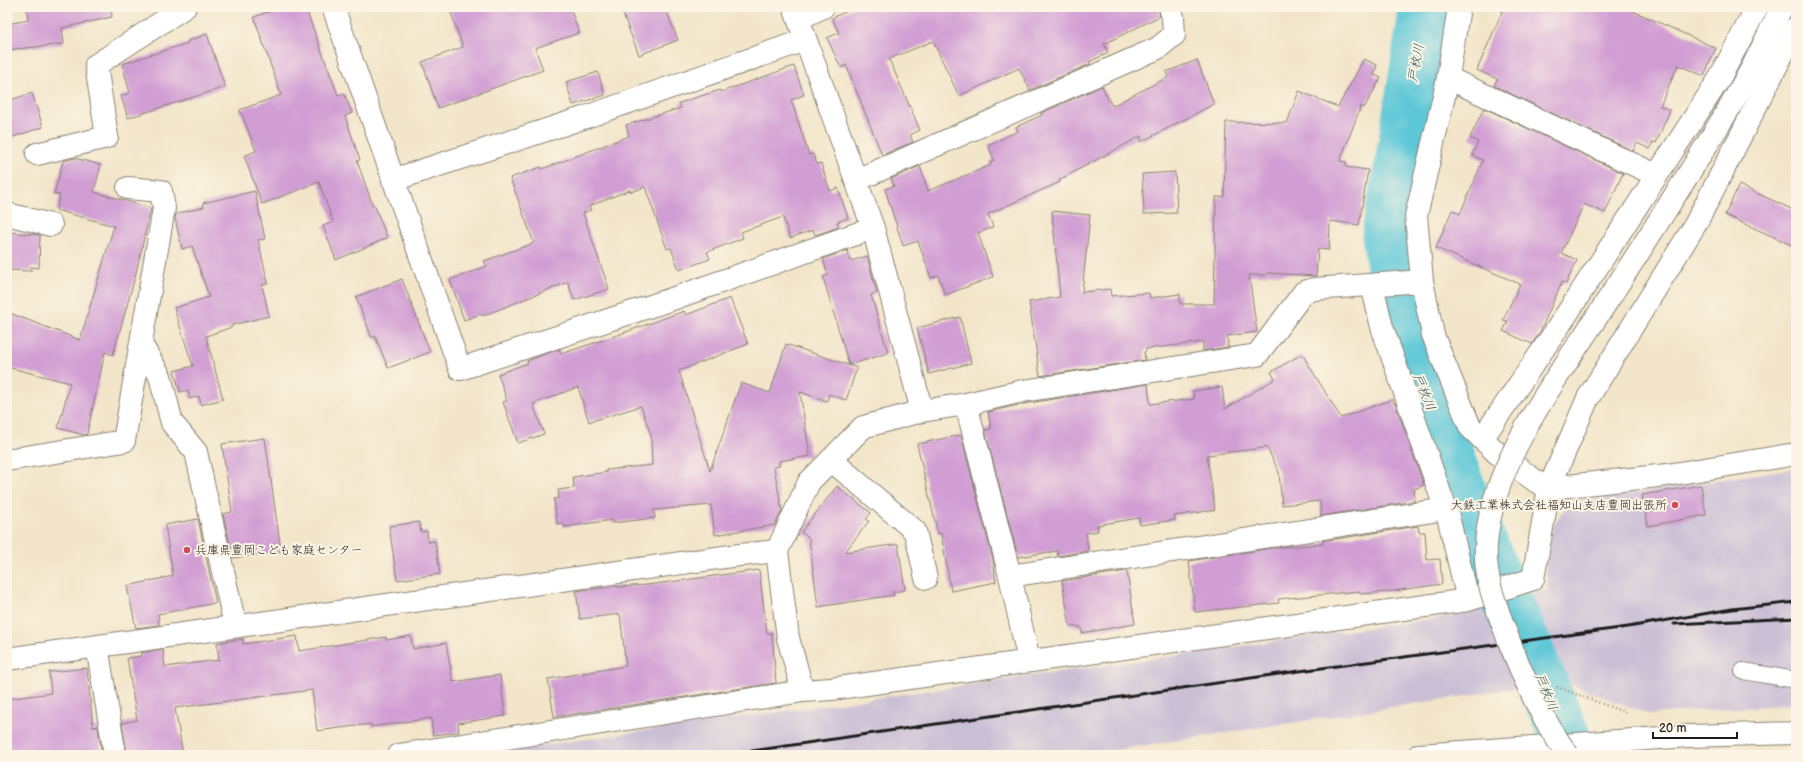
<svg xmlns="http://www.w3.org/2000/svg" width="1803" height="762" viewBox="0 0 1803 762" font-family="'Balsamiq Sans','Klee One',sans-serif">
<rect width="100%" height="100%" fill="#fcf5e5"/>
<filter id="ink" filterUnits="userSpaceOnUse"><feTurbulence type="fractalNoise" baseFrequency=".025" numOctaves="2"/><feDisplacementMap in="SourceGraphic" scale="8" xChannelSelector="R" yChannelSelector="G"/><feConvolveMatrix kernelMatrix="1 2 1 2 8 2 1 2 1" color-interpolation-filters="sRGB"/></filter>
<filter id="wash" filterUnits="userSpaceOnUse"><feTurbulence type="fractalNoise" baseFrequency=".012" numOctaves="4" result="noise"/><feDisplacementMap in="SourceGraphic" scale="16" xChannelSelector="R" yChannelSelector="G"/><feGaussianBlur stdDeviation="0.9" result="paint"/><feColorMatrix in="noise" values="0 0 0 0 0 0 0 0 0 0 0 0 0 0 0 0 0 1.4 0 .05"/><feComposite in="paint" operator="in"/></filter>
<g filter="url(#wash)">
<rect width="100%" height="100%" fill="#f2e5c9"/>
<path fill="#cbbfd5" d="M 1796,468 L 1796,704 L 1648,714 L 1562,681 L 1083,755 L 495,755 L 495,752 L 1453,616 L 1548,589 L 1545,562 L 1553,525 L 1570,503 Z"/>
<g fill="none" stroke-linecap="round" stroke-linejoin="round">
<path stroke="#5ec8d8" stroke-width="51" d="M 1425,7 L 1400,165 L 1387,235 L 1399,310 L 1415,370 L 1428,405 L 1450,457 L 1466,506 L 1573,755"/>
</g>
<g id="blocks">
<path fill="#d19ed4" d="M 27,7 L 111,7 L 112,17 L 62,28 L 64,44 L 7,50 L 7,24 L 28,20 Z
M 283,7 L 305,7 L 338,95 L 344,93 L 352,113 L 345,116 L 360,160 L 357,161 L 373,206 L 375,206 L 387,238 L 336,260 L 323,226 L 333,222 L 319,182 L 262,204 L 244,156 L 256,151 L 240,110 L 281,95 L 254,17 Z
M 449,7 L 570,7 L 579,33 L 535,48 L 543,70 L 438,108 L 422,62 L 463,47 Z
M 620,7 L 665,7 L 678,40 L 639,55 Z
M 856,7 L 1158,7 L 1160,16 L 1104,44 L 1108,53 L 1089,62 L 1090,64 L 1030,90 L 1019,68 L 959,96 L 933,41 L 889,59 L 920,130 L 910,135 L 913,142 L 882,155 L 846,65 L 841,68 L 827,38 L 839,33 L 832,18 Z
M 1504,7 L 1624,7 L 1716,48 L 1704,76 L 1678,65 L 1660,106 L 1670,110 L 1656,143 L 1653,142 L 1650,149 L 1637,143 L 1633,151 L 1494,86 L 1497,79 L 1477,70 Z
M 207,34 L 225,87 L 128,118 L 121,96 L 130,93 L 122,64 L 188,43 L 188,41 Z
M 1364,59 L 1377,65 L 1374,75 L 1381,78 L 1364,108 L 1361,106 L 1340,161 L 1346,162 L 1346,167 L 1368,170 L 1359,225 L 1330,221 L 1329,250 L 1318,249 L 1316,276 L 1267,273 L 1266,275 L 1249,275 L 1257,332 L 1227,336 L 1228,347 L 1203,351 L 1203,342 L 1146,349 L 1146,351 L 1144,352 L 1145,360 L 1040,376 L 1029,302 L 1060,297 L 1052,211 L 1090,215 L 1082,292 L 1110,289 L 1111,296 L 1149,293 L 1150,298 L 1180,294 L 1180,304 L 1214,304 L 1216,197 L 1224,197 L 1226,122 L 1287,123 L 1299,91 L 1338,107 Z
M 1197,60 L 1214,104 L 1141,142 L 1141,136 L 1059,180 L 1060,182 L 988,214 L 993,227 L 978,233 L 993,277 L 945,295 L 938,275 L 931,278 L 918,241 L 903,246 L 885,189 L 894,186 L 891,179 L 920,166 L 928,191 L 991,165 L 990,162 L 994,160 L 988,145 L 1018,131 L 1016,127 L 1042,115 L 1041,113 L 1102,86 L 1112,106 L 1168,77 L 1166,72 Z
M 794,66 L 804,95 L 791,100 L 809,155 L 813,154 L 817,164 L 821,163 L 830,191 L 838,188 L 848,218 L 837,222 L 839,227 L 815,235 L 813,230 L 790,238 L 783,217 L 741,232 L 743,238 L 707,252 L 710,259 L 679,270 L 671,248 L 667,249 L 645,187 L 631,192 L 630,190 L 589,206 L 591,210 L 583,213 L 609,289 L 574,300 L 568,282 L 482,316 L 481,314 L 464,320 L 450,280 L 487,266 L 484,261 L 534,243 L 510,178 L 541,167 L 542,169 L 629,136 L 626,125 L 681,108 L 679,103 L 720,90 L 721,92 Z
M 598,72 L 605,95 L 573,105 L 566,82 Z
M 32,93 L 43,127 L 7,139 L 7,101 Z
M 1484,108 L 1623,173 L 1605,213 L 1584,204 L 1561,253 L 1577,260 L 1566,284 L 1562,282 L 1540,332 L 1532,344 L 1503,331 L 1508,321 L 1503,320 L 1520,284 L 1436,248 L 1452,210 L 1460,214 L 1483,160 L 1472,155 L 1478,142 L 1470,138 Z
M 75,158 L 101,165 L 94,192 L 151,208 L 135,277 L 113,355 L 105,352 L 87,434 L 84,435 L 58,428 L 70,383 L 7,367 L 7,312 L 80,340 L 114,226 L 56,210 L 60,195 L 54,194 L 63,161 Z
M 1175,172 L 1177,213 L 1144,214 L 1142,174 Z
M 1739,185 L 1796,211 L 1796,247 L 1725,215 Z
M 255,191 L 265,239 L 258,240 L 268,283 L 262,285 L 269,316 L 232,325 L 232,327 L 206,336 L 223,399 L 201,405 L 199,396 L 190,399 L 188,390 L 180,392 L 174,371 L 193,366 L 174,308 L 209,297 L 192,246 L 182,249 L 175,218 L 176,214 L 204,207 L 203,203 Z
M 7,232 L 40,235 L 39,268 L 31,267 L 31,271 L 7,270 Z
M 847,250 L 851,261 L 867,256 L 877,293 L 871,295 L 888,353 L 849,365 L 823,277 L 828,275 L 823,259 Z
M 402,279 L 430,352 L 388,368 L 375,336 L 372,338 L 356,297 Z
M 730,298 L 748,344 L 679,371 L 710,471 L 741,383 L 770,393 L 786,344 L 857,368 L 846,400 L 829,394 L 827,401 L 800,392 L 810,456 L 779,461 L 779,466 L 774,467 L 782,511 L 775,525 L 715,535 L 711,505 L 654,510 L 655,518 L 612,523 L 612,520 L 564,527 L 563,523 L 557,524 L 554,499 L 559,498 L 558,490 L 574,488 L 573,477 L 607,472 L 606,470 L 652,465 L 651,435 L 641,406 L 589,422 L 578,387 L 533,404 L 544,434 L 518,443 L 503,402 L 507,401 L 498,374 L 528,363 L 527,361 L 559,349 L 561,354 L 615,336 L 684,311 L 686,315 Z
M 960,317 L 971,363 L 929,374 L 917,328 Z
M 1302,354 L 1341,418 L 1393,399 L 1394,404 L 1395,403 L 1424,485 L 1414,489 L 1415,501 L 1321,516 L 1320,501 L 1282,505 L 1279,472 L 1266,446 L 1263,448 L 1207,455 L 1215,510 L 1174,516 L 1175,520 L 1140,525 L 1139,518 L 1097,525 L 1098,531 L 1086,533 L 1088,551 L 1058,556 L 1057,551 L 1018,557 L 985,430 L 991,429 L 988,412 L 1023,404 L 1148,384 L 1150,404 L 1194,399 L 1193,391 L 1222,387 L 1225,409 L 1275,379 L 1271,372 Z
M 961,435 L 993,560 L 996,582 L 951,591 L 941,533 L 938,534 L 917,444 Z
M 265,438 L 281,551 L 233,558 L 223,514 L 232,512 L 222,444 Z
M 1701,485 L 1706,515 L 1648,526 L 1642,495 Z
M 837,486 L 871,513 L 866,519 L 869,521 L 845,552 L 898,544 L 905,590 L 893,592 L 894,595 L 818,607 L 809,538 L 801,532 Z
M 198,519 L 216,603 L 158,614 L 159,625 L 136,628 L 127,586 L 173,576 L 165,525 Z
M 419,522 L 421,532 L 427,531 L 428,542 L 435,541 L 440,574 L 397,580 L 389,526 Z
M 1418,526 L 1419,532 L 1425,532 L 1427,560 L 1440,559 L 1442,584 L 1387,592 L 1360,594 L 1360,591 L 1278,599 L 1279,603 L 1195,612 L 1189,561 L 1272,548 L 1323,544 L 1323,541 Z
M 759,570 L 767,633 L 772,633 L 776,683 L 554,717 L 548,679 L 626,666 L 620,614 L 580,619 L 576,591 L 618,586 L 618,587 L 647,585 Z
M 1127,571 L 1135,624 L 1082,633 L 1081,627 L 1070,626 L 1062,581 Z
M 297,636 L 299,651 L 386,637 L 386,640 L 411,636 L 413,649 L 446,643 L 453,682 L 500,675 L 505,716 L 458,723 L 459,732 L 433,735 L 431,718 L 371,727 L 371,724 L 317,731 L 312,690 L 175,708 L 183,755 L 127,755 L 122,723 L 137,720 L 127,658 L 142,656 L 141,653 L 163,649 L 165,667 L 219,660 L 217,643 L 243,639 L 243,644 Z
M 87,668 L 93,727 L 98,726 L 102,755 L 7,755 L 7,699 L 51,693 L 49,672 Z"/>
</g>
</g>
<g filter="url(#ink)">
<use href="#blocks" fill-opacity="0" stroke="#878072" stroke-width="1"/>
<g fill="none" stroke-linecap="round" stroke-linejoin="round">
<g stroke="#878072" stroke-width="18">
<path id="service" d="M 1743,671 L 1796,680"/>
</g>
<g stroke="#878072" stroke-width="24">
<path id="minor" d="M 333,7 L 460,369 L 672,299 L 873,228
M 794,7 L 873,228 L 922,411 L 966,404 L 1023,391 L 1257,355 L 1304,292 L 1314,289 L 1422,281
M 1459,7 L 1447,83 L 1416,216 L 1422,281 L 1433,335 L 1470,427 L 1497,453 L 1537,482 L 1549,488 L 1588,398 L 1695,225 L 1796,28
M 798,19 L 823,7
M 1448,78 L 1656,175
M 37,154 L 107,137 L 96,65 L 185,7
M 393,180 L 586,117 L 805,40
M 857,180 L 1158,48 L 1174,35 L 1173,17 L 1170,7
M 7,214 L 51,225
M 1372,285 L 1382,327 L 1448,516 L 1468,600
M 141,344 L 160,376 L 172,423 L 196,452 L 235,625
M 966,404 L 1010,576
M 1482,439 L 1557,329 L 1718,81 L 1757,7
M 7,460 L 124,441 L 164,208 L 161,191 L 128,188
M 831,460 L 915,531 L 926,578
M 777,551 L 809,482 L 863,427 L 922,411
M 97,646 L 115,755
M 7,659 L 731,556 L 777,551 L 788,638 L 803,691 L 831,689 L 1468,600 L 1533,579 L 1549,488 L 1667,475 L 1796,454
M 1029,661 L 1010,576 L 1446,509
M 399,755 L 803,691"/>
</g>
<g stroke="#878072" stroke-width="24">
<path id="tertiary" d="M 1730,107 L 1751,70 L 1782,7
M 1419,755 L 1689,736 L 1796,733"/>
</g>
<path stroke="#878072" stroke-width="2.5" stroke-dasharray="1 3" stroke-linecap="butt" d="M 1557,687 L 1627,713"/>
<use href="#service" stroke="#fff" stroke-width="16"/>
<use href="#minor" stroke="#fff" stroke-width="22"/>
<use href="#tertiary" stroke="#fff" stroke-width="22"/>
<path stroke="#1c1c1c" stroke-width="3" d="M 1674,624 L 1796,618
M 724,755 L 1292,672 L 1628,627 L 1732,609 L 1796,602"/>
<g stroke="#878072" stroke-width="24" stroke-linecap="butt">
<path id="tertiary-bridge" d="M 1568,755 C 1542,720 1525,681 1509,641 C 1497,608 1484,580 1486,545 C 1491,462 1560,374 1604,306 C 1647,240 1689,174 1730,107"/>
</g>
<use href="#tertiary-bridge" stroke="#fff" stroke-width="22"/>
</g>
</g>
<g fill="#d1495b" stroke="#fcf5e5" stroke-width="1.5">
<circle cx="1675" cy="505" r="4"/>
<circle cx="187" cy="550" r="4"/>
</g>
<g text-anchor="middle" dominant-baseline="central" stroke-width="4" stroke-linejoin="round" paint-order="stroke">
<g font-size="12" fill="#1c1c1c" stroke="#fcf5e5" text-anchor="end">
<text x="1667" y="505">大鉄工業株式会社福知山支店豊岡出張所</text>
<text x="195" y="550" text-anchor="start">兵庫県豊岡こども家庭センター</text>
</g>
<g font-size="13" font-style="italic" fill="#33585e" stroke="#fcf5e5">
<text transform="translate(1416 63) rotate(-80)">戸枚川</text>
<text transform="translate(1424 392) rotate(68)">戸枚川</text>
<text transform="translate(1546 692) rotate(67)">戸枚川</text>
</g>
</g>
<rect width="1803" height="762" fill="none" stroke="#fcf5e5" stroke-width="24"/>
<path d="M1653 732v6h84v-6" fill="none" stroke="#1c1c1c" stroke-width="2"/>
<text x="1659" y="732" font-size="12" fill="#1c1c1c" stroke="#fcf5e5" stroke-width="3" paint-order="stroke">20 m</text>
</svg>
